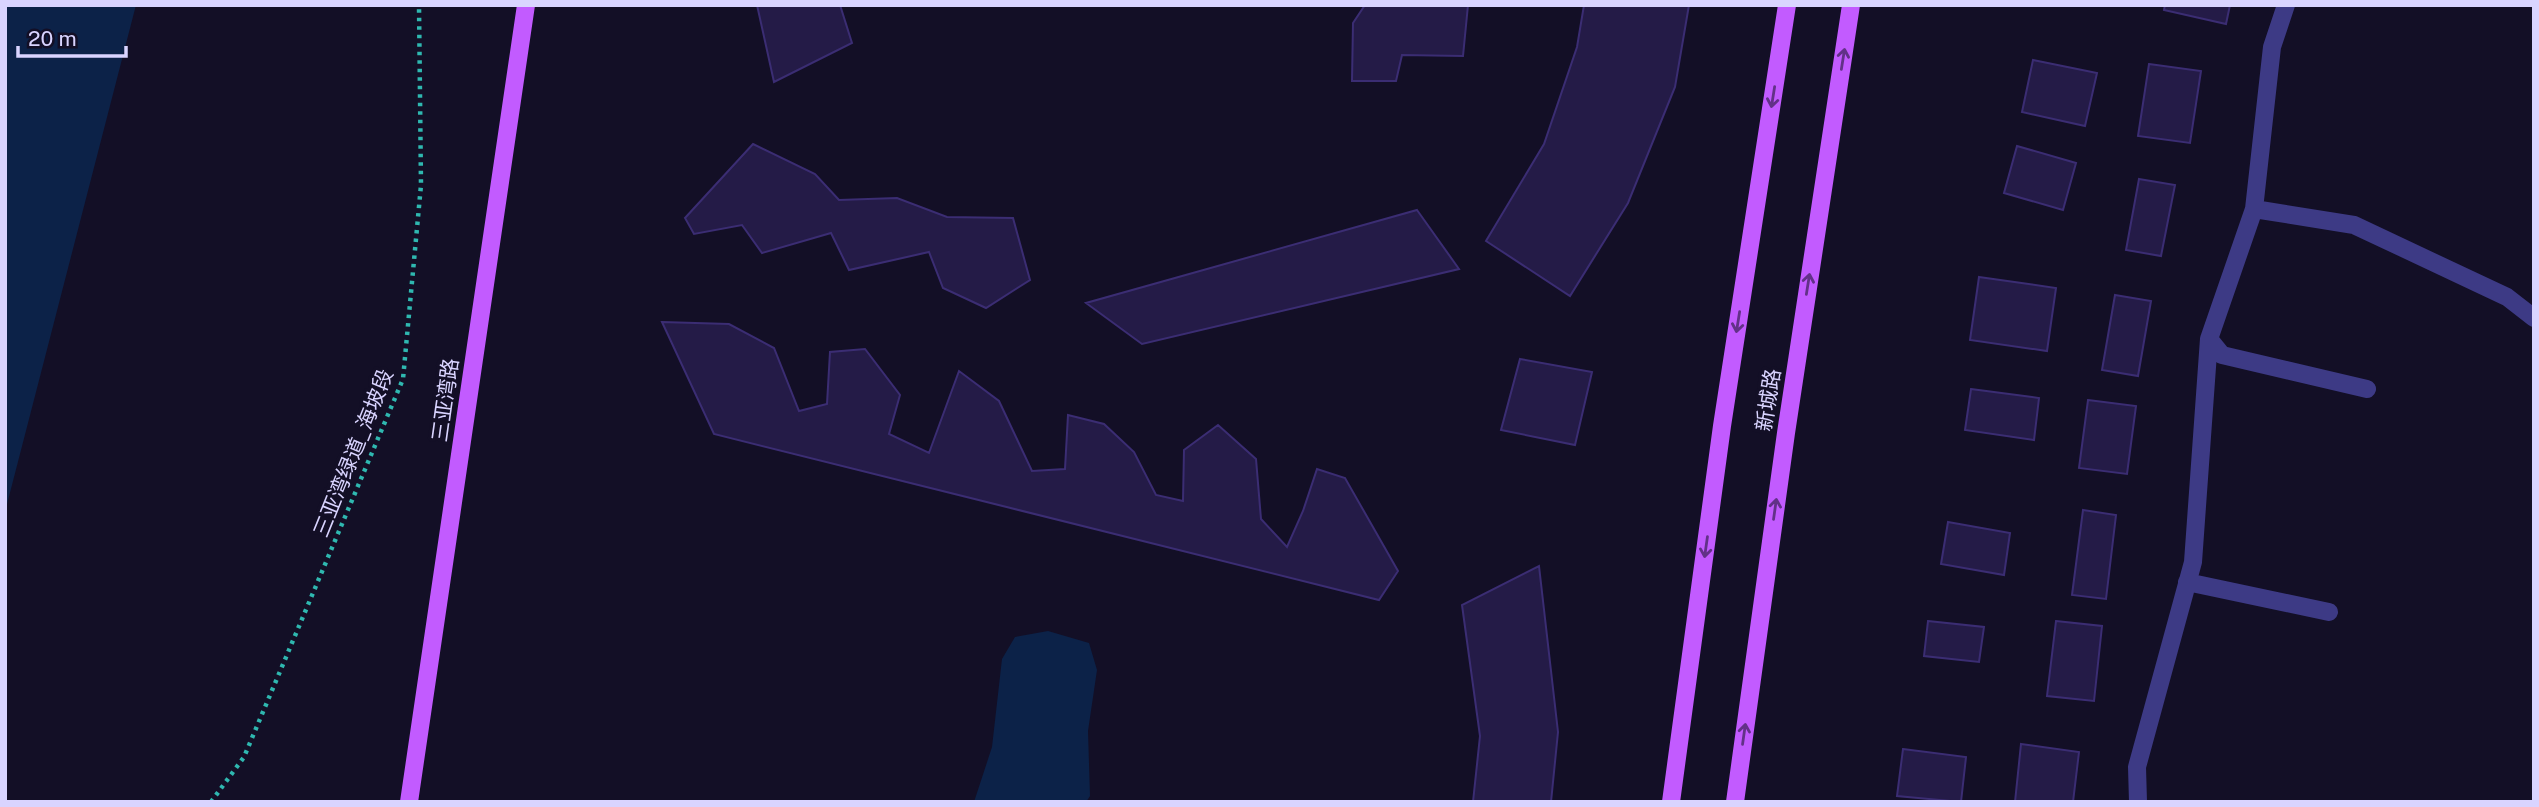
<svg xmlns="http://www.w3.org/2000/svg" width="2539" height="807" viewBox="0 0 2539 807" font-family="'Public Sans','Noto Sans SC',sans-serif">
<rect width="100%" height="100%" fill="#130f26"/>
<path fill="#0c2248" d="M 5,5 L 136,5 L 5,512 Z
M 1048,631 L 1089,643 L 1097,670 L 1088,731 L 1090,796 L 1086,802 L 974,802 L 992,747 L 1002,659 L 1015,637 Z"/>
<path fill="#241b47" stroke="#3b2d73" stroke-width="2" d="M 757,5 L 840,5 L 852,43 L 774,82 Z
M 1365,5 L 1468,5 L 1463,56 L 1402,55 L 1396,81 L 1352,81 L 1353,23 Z
M 1584,5 L 1689,5 L 1675,87 L 1628,203 L 1570,296 L 1486,241 L 1544,144 L 1577,47 Z
M 2165,5 L 2230,5 L 2226,24 L 2164,10 Z
M 2033,60 L 2097,73 L 2085,126 L 2022,112 Z
M 2149,64 L 2201,71 L 2190,143 L 2138,136 Z
M 753,144 L 815,174 L 839,200 L 897,198 L 947,217 L 1013,218 L 1030,280 L 986,308 L 943,288 L 929,252 L 849,270 L 831,233 L 762,253 L 742,225 L 694,234 L 685,218 Z
M 2017,146 L 2076,163 L 2063,210 L 2004,193 Z
M 2139,179 L 2175,185 L 2161,256 L 2126,250 Z
M 1417,210 L 1459,269 L 1142,344 L 1086,303 Z
M 1979,277 L 2056,288 L 2047,351 L 1970,340 Z
M 2115,295 L 2151,301 L 2138,376 L 2102,370 Z
M 662,322 L 729,324 L 774,348 L 799,411 L 827,404 L 830,352 L 865,349 L 900,395 L 889,434 L 929,453 L 959,371 L 999,401 L 1032,471 L 1065,469 L 1068,415 L 1104,424 L 1134,452 L 1156,495 L 1183,501 L 1184,450 L 1218,425 L 1256,459 L 1261,519 L 1287,547 L 1303,511 L 1317,469 L 1345,478 L 1398,571 L 1379,600 L 714,434 Z
M 1520,359 L 1592,372 L 1575,445 L 1501,430 Z
M 1971,389 L 2039,398 L 2034,440 L 1965,430 Z
M 2088,400 L 2136,406 L 2127,474 L 2079,468 Z
M 2083,510 L 2116,515 L 2106,599 L 2072,595 Z
M 1948,522 L 2010,533 L 2004,575 L 1941,564 Z
M 1539,566 L 1558,732 L 1551,802 L 1473,802 L 1480,736 L 1462,605 Z
M 1928,621 L 1984,627 L 1979,662 L 1924,656 Z
M 2056,621 L 2102,626 L 2094,701 L 2047,696 Z
M 2021,744 L 2079,752 L 2073,802 L 2015,802 Z
M 1903,749 L 1966,757 L 1961,802 L 1897,796 Z"/>
<g fill="none" stroke-linecap="round" stroke-linejoin="round">
<path stroke="#2fb8b0" stroke-width="4.5" stroke-dasharray="3.5 5" stroke-linecap="butt" d="M 211,802 L 244,757 L 403,379 L 421,185 L 419,5"/>
<path stroke="#3d3a85" stroke-width="18" d="M 2254,209 L 2354,225 L 2507,297 L 2534,318
M 2209,339 L 2222,355 L 2367,389
M 2187,582 L 2329,612
M 2138,802 L 2137,767 L 2193,562 L 2209,339 L 2254,209 L 2272,47 L 2286,5"/>
<path stroke="#c25bff" stroke-width="18" d="M 409,802 L 526,5
M 1671,802 L 1722,426 L 1787,5
M 1735,802 L 1786,433 L 1851,5"/>
</g>
<defs><path id="oneway-shaft" d="M-6 0H5M1.5-3L5.5 0L1.5 3" fill="none" stroke-width="1.6" stroke-linecap="round" stroke-linejoin="round" transform="scale(1.75)"/></defs>
<g stroke="#623188">
<use href="#oneway-shaft" transform="translate(1843 59) rotate(-81)"/>
<use href="#oneway-shaft" transform="translate(1773 97) rotate(99)"/>
<use href="#oneway-shaft" transform="translate(1808 284) rotate(-81)"/>
<use href="#oneway-shaft" transform="translate(1738 322) rotate(99)"/>
<use href="#oneway-shaft" transform="translate(1775 509) rotate(-82)"/>
<use href="#oneway-shaft" transform="translate(1706 547) rotate(98)"/>
<use href="#oneway-shaft" transform="translate(1744 734) rotate(-82)"/>
</g>
<g text-anchor="middle" dominant-baseline="central" stroke-width="7" stroke-linejoin="round" paint-order="stroke">
<g font-size="21" fill="#d9d4ff" stroke="#130f26">
<text transform="translate(445 400) rotate(-82)">三亚湾路</text>
<text transform="translate(1768 400) rotate(-81)">新城路</text>
<text transform="translate(353 453) rotate(-68)">三亚湾绿道_海坡段</text>
</g>
</g>
<rect width="2539" height="807" fill="none" stroke="#d9d4ff" stroke-width="14"/>
<path d="M18 46v10h108v-10" fill="none" stroke="#d9d4ff" stroke-width="3.5"/>
<text x="28" y="46" font-size="21" fill="#d9d4ff" stroke="#130f26" stroke-width="5" paint-order="stroke">20 m</text>
</svg>
